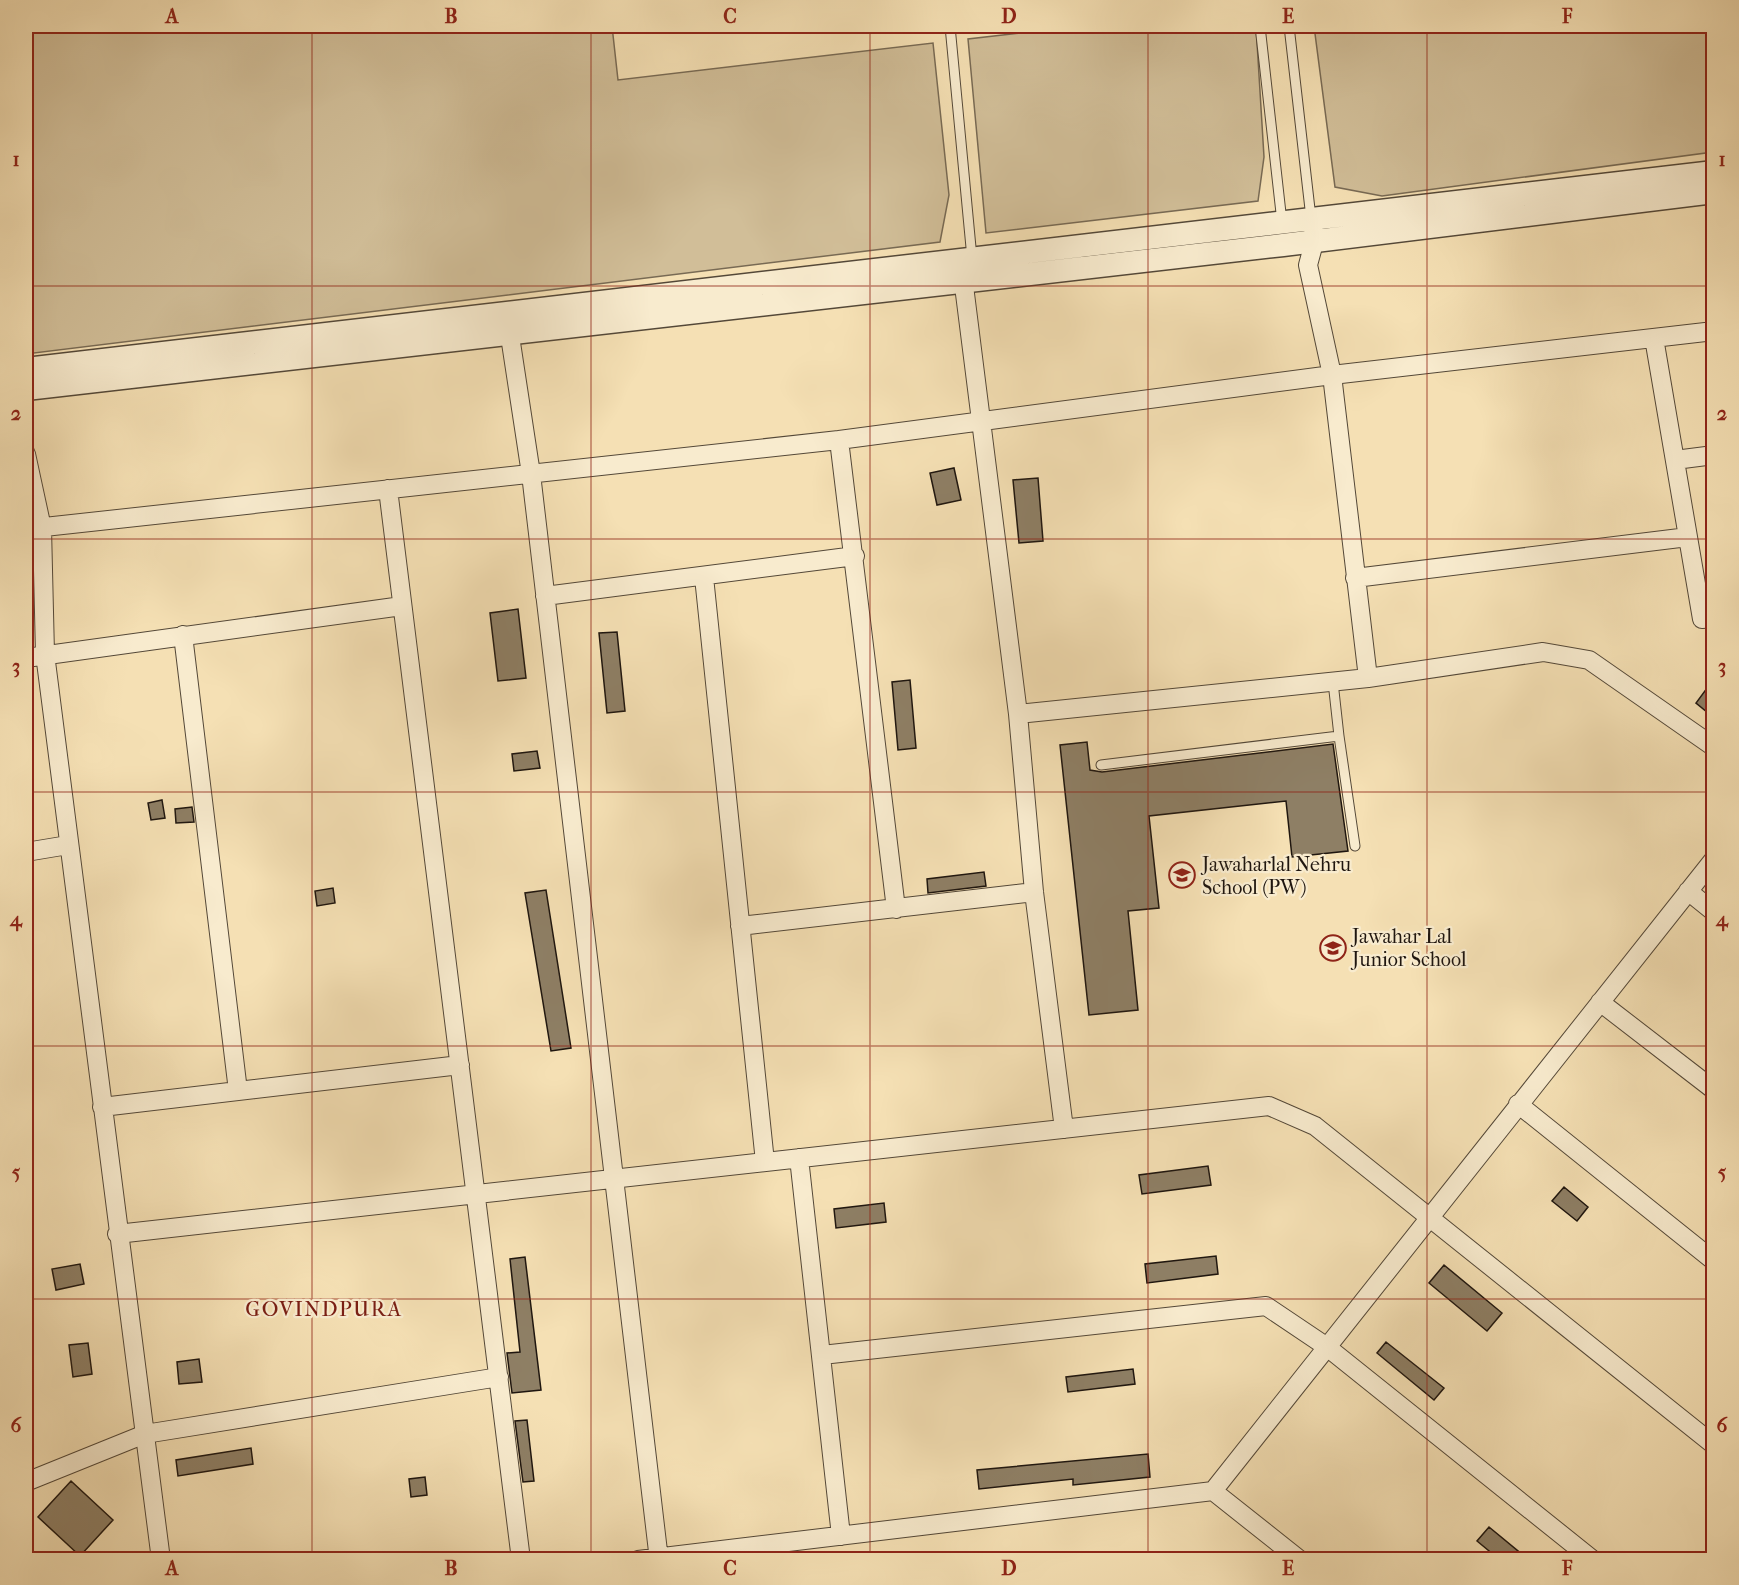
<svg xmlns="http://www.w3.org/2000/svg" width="1739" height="1585" viewBox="0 0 1739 1585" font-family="'IM FELL French Canon',serif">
<rect width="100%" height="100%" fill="#f5e0b4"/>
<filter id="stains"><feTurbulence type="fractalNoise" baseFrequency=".00333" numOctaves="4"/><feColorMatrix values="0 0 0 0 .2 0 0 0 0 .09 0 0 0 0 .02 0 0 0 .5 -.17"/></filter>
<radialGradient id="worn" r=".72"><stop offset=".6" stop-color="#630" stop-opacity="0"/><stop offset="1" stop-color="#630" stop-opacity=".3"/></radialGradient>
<path fill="#d1be98" stroke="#786a54" stroke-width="1.5" d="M 26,26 L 612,26 L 618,80 L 933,43 L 949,195 L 940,242 L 26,354 Z
M 1083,26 L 1256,26 L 1264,157 L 1258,201 L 986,233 L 968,39 Z
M 1314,26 L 1713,26 L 1713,152 L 1382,196 L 1335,187 Z"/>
<path fill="#8e7f65" stroke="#1f160f" stroke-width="1.5" d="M 954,468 L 961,500 L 937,505 L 930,473 Z
M 1038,478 L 1043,541 L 1019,543 L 1013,480 Z
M 518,609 L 526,678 L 498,681 L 490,613 Z
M 617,632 L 625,711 L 607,713 L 599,633 Z
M 910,680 L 916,748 L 898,750 L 892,682 Z
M 1713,680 L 1713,717 L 1696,703 Z
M 1087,742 L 1090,770 L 1102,772 L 1333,744 L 1348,851 L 1292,857 L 1286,801 L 1149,816 L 1159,908 L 1128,911 L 1138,1010 L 1089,1015 L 1060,745 Z
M 537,751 L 540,768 L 514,771 L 512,754 Z
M 162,800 L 165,818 L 151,820 L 148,803 Z
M 192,807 L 194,822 L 176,823 L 175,809 Z
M 984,872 L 986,886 L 928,893 L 927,879 Z
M 333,888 L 335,903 L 317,906 L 315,891 Z
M 546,890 L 571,1048 L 551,1051 L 525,893 Z
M 1208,1166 L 1211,1185 L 1142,1194 L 1139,1175 Z
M 1564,1187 L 1588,1207 L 1577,1221 L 1552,1201 Z
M 884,1203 L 886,1222 L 836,1228 L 834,1209 Z
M 1216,1256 L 1218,1274 L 1147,1283 L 1145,1264 Z
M 525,1257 L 541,1390 L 512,1393 L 507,1353 L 520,1352 L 510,1259 Z
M 80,1264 L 84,1284 L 56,1290 L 52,1269 Z
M 1444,1265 L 1502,1313 L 1487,1331 L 1429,1283 Z
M 1386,1342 L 1444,1388 L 1434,1400 L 1377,1353 Z
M 88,1343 L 92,1374 L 73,1377 L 69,1345 Z
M 199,1359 L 202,1382 L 179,1384 L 177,1362 Z
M 1133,1369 L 1135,1384 L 1068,1392 L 1066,1377 Z
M 527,1420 L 534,1481 L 523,1482 L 515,1421 Z
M 251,1448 L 253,1464 L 178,1476 L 176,1460 Z
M 1148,1454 L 1150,1477 L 1073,1485 L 1073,1479 L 979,1489 L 977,1470 Z
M 425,1477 L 427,1495 L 411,1497 L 409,1479 Z
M 71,1481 L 113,1520 L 80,1556 L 38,1517 Z
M 1489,1527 L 1529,1560 L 1500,1560 L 1477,1541 Z"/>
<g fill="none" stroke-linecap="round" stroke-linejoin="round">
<g stroke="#544838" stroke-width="11">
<path id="service" d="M 950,26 L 972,258
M 1260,26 L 1282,222
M 1289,26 L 1311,218
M 1339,736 L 1355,846
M 1101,765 L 1339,736 L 1333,682"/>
</g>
<g stroke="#544838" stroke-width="20">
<path id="minor" d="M 1313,228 L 1315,239 L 1308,265 L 1332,375 L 1368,678
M 962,270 L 1018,714 L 1034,892 L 1064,1129
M 508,323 L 531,474 L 659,1560
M 1654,338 L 1702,619 L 1714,618
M 839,440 L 896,909
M 26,454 L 42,528 L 45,654 L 161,1560
M 1675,460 L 1714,455
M 388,489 L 521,1560
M 26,529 L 839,440 L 1332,375 L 1714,331
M 704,577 L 765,1162
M 1355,578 L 1688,537
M 545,596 L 855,556
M 183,635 L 238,1091
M 26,658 L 402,606
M 1018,714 L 1368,678 L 1543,652 L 1589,660 L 1714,747
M 26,852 L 68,845
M 1688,891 L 1714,912
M 740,926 L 1034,892
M 1600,1002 L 1714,1090
M 1518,1104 L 1714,1261
M 102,1107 L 460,1065
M 799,1158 L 841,1536
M 117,1234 L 1269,1106 L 1315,1126 L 1714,1445
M 822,1355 L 1266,1306 L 1327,1347 L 1593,1560
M 26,1482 L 145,1434 L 499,1377
M 1213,1491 L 1300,1560
M 638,1560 L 1213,1491 L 1714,859"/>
</g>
<g stroke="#544838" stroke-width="25">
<path id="tertiary" d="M 26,369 L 1714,172
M 26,389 L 1283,245 L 1714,192"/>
</g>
<use href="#service" stroke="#f8ebce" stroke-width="9"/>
<use href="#minor" stroke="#f8ebce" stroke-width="18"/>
<use href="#tertiary" stroke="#f8ebce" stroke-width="22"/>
</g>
<path fill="none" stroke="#8f2418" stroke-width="1.5" stroke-opacity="0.55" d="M 312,26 L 312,1560M 591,26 L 591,1560M 870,26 L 870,1560M 1148,26 L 1148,1560M 1427,26 L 1427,1560M 26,286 L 1714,286M 26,539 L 1714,539M 26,792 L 1714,792M 26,1046 L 1714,1046M 26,1299 L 1714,1299"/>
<defs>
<g id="school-ring" transform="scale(1.35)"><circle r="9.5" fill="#f8ebce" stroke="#8f2418" stroke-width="1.5"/><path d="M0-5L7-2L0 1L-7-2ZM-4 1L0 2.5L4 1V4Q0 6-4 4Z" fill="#8f2418"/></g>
</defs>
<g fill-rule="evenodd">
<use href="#school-ring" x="1182" y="875"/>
<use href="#school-ring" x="1333" y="948"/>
</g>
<g text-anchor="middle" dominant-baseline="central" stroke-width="4.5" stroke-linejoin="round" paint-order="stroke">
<g font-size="20" fill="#1f160f" stroke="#f8ebce" text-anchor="start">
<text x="1202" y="864">Jawaharlal Nehru<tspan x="1202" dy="23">School (PW)</tspan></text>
<text x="1352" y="936">Jawahar Lal<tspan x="1352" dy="23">Junior School</tspan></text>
</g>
<g font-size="21" letter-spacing="1.5" fill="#7a1f14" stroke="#f8ebce">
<text x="324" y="1309">GOVINDPURA</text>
</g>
</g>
<rect width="1739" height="1585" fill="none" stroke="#f5e0b4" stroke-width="66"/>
<rect x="33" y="33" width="1673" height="1519" fill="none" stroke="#8f2418" stroke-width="2"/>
<g font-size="20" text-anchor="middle" font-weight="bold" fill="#8f2418">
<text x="172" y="23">A</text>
<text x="451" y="23">B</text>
<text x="730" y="23">C</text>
<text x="1009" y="23">D</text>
<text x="1288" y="23">E</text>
<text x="1567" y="23">F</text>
<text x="16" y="166">1</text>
<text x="1722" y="166">1</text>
<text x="16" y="420">2</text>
<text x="1722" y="420">2</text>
<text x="16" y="673">3</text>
<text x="1722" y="673">3</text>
<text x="16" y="926">4</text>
<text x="1722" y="926">4</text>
<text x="16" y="1179">5</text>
<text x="1722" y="1179">5</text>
<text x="16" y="1432">6</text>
<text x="1722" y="1432">6</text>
<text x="172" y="1575">A</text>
<text x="451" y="1575">B</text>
<text x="730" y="1575">C</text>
<text x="1009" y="1575">D</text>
<text x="1288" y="1575">E</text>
<text x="1567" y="1575">F</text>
</g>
<rect width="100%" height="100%" filter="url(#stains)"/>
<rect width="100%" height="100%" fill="url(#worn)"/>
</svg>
